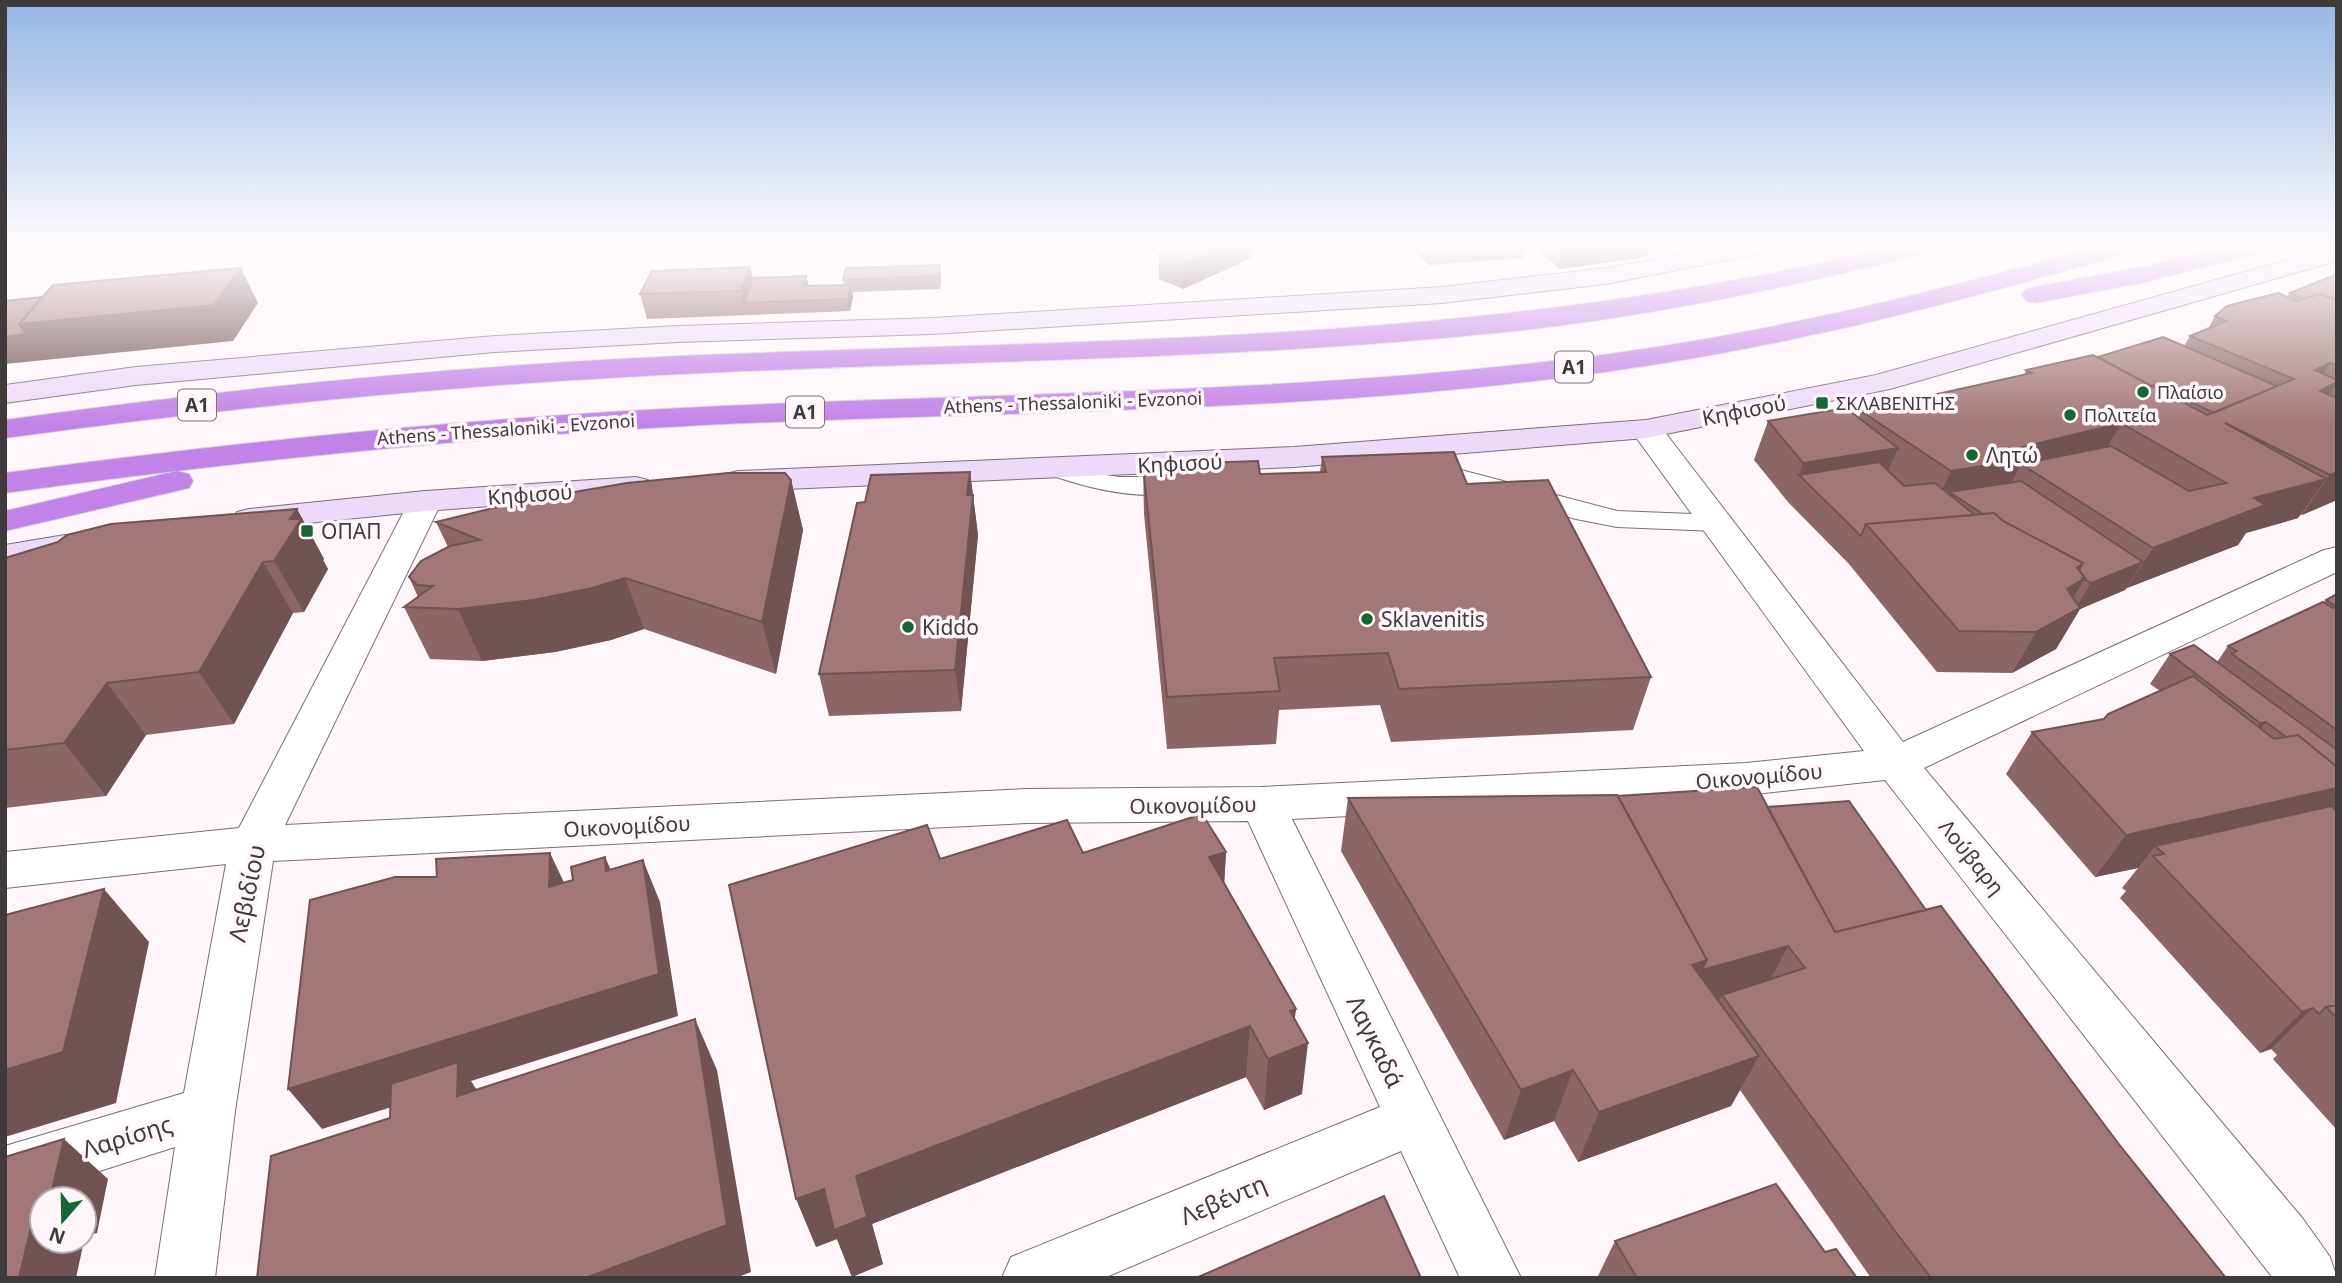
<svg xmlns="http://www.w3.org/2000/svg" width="2342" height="1283" viewBox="0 0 2342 1283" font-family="'Noto Sans',sans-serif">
<rect width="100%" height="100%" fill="#fef6fa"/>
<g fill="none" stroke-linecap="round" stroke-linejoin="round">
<g stroke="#786f74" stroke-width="2">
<path id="service" d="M 1057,461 L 1093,473 L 1119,477 L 1183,477 L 1192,480 L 1196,485 L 1192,490 C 1146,502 1092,490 1048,474 L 1044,469 L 1048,464 Z
M 1425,470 L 1461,470 L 1617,511 L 1717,515 L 1726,517 L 1730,523 L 1726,529 L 1717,531 L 1617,527 L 1576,519 L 1460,486 L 1416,483 L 1412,478 L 1416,473 Z"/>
</g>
<g stroke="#786f74" stroke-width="2">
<path id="minor" d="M 1646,420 L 1657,422 L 1903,742 L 2324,550 L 2337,547 L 2337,572 L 1924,768 L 2303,1219 L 2330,1257 L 2337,1278 L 2273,1278 L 1885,780 L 1746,795 L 1292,819 L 1521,1278 L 1460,1278 L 1401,1151 L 1104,1278 L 1002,1278 L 1011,1257 L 1380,1107 L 1248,821 L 1026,823 L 273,861 L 235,1111 L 215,1278 L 155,1278 L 175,1147 L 5,1201 L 5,1146 L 184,1093 L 226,864 L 5,888 L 5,852 L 239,828 L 413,494 L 425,491 L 437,494 L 442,501 L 285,825 L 1026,789 L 1262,787 L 1746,763 L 1864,751 L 1630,429 L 1635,422 Z"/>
</g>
<g stroke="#786f74" stroke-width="2">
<path id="secondary" d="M 1735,245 L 1780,245 L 1777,250 L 1768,252 L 1606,284 L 1442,303 L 933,334 L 678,342 L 495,352 L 136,385 L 5,403 L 5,385 L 136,367 L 495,336 L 678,326 L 933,318 L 1442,287 L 1606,268 Z
M 2337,246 L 2337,261 L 1890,389 L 1646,438 L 1294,467 L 738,491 L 726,488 L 722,481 L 726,474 L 738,471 L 1294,447 L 1646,420 L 1876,375 Z
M 636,477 L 648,480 L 653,487 L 648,494 L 425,511 L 249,529 L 237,526 L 232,519 L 237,512 L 249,509 L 425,491 Z
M 65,535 L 77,539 L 83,546 L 77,553 L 5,567 L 5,545 Z"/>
</g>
<g stroke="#d5d4d4" stroke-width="2">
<path id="motorway" d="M 1898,245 L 1940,245 L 1937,250 C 1798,286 1657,315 1515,331 C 1252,359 988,360 725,372 C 484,382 244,405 5,438 L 5,420 C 245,386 487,363 729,354 C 1121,339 1515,341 1898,245 Z
M 2101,245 L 2140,245 L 2137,250 C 1971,299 1803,343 1632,368 C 1325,414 1013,410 704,425 C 470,437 237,461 5,493 L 5,473 C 237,442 469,418 703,407 C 989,393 1276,394 1561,360 C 1744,339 1924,296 2101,245 Z
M 2233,245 L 2276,245 L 2273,250 L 2141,283 L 2035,303 L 2026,301 L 2022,295 L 2026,289 L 2035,287 L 2141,267 Z
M 177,471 L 189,474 L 193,481 L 189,488 L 5,531 L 5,511 Z"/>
</g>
<use href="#service" fill="#fff" fill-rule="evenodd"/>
<use href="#minor" fill="#fff" fill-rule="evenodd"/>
<use href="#secondary" fill="#eddaf8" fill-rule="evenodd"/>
<use href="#motorway" fill="#c382e8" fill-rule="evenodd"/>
</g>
<path fill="#8c6666" d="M 1408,245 L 1525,245 L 1523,258 L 1429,265 Z
M 1538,245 L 1649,245 L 1646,257 L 1560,269 L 1537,249 Z
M 1159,255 L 1251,258 L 1183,289 L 1159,279 Z
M 940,265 L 941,277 L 940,289 L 852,292 L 853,297 L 850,311 L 647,319 L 640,294 L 750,267 L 753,278 L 806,276 L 809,286 L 844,285 L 843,280 Z
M 2337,274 L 2337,500 L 2302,515 L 2301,514 L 2298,518 L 2246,533 L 2238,545 L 2127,588 L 2125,590 L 2080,609 L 2056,649 L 2012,673 L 1937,672 L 1849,564 L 1788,502 L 1754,460 L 1768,421 L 1859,417 L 1861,411 L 2024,375 L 2026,370 L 2098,357 L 2184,346 L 2190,336 L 2208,329 L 2215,316 L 2287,297 L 2290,293 Z
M 1322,457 L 1467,484 L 1651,677 L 1633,730 L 1391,742 L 1380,705 L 1279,710 L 1276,744 L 1167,749 L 1144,514 L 1143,465 L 1260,474 L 1320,472 Z
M 970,472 L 978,535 L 961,711 L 829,716 L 819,674 L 865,502 Z
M 791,480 L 803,530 L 776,674 L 644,629 L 611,640 L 555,652 L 482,661 L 430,659 L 404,607 L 418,597 L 409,577 L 448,547 L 436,522 Z
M 297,509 L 324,559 L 323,560 L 328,569 L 304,612 L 293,613 L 234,724 L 146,735 L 106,796 L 5,808 L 5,558 Z
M 2337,594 L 2337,1130 L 2273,1059 L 2277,1055 L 2271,1049 L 2260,1053 L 2120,898 L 2126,891 L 2122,888 L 2138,868 L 2095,877 L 2006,774 L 2032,732 L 2104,719 L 2160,691 L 2150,684 L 2170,654 L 2217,662 L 2228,646 L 2324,603 L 2326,600 Z
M 1348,798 L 1767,807 L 1926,910 L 2118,1143 L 2226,1278 L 1871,1278 L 1740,1090 L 1731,1106 L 1578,1162 L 1554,1121 L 1504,1140 L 1341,851 Z
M 1226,852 L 1224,884 L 1296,1009 L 1294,1020 L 1302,1094 L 1264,1110 L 1246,1077 L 872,1224 L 883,1264 L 852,1277 L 837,1239 L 816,1247 L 940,859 L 1083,853 Z
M 1615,1241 L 1825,1252 L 1857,1278 L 1597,1278 Z"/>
<path fill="#725353" d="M 1229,245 L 1252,245 L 1251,258 L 1183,289 L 1183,265 Z
M 1565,245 L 1649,245 L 1646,257 L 1560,269 Z
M 940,265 L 941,277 L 940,289 L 938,276 Z
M 750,267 L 756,292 L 744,303 L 741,291 Z
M 241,268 L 258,303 L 233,341 L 5,364 L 5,337 L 19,324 Z
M 806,276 L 809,288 L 803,286 Z
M 851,285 L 853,297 L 850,311 L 848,299 Z
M 2330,363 L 2306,400 L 2315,370 Z
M 2337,382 L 2337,384 L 2322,406 L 2320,391 Z
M 2121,423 L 2099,462 L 2021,464 L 2011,484 L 1949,492 L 1941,509 L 1932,511 L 1951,471 L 2007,451 Z
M 1898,448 L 1881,487 L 1799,475 L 1803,463 Z
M 970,472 L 978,535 L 961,711 L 955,670 L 967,495 Z
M 2337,472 L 2337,500 L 2302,515 L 2330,475 Z
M 2326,479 L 2298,518 L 2246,533 L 2238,545 L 2127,588 L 2153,548 L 2254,498 Z
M 791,480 L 803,530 L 776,674 L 762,622 Z
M 297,509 L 324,559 L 323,560 L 328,569 L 304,612 L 274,561 L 290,519 Z
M 263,562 L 293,613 L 234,724 L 199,672 Z
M 2143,562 L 2125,590 L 2080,609 L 2056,649 L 2012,673 L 2036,632 L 2077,568 L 2083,563 L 2085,578 L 2061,618 L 2074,611 L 2091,583 Z
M 625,578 L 644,629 L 611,640 L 555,652 L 482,661 L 458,609 Z
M 107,683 L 146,735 L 106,796 L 64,743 Z
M 2266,722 L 2243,751 L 2238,752 L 2260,723 Z
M 2337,788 L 2337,807 L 2320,826 L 2164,854 L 2155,846 L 2138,868 L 2095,877 L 2126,835 Z
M 1226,852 L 1223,905 L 1209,857 Z
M 550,853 L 570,895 L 549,887 Z
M 605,857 L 624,899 L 606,871 Z
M 643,860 L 660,902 L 678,1016 L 471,1081 L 492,1113 L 457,1096 L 458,1086 L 322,1129 L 288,1089 Z
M 104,889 L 149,942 L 116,1103 L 5,1137 L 5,1070 Z
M 1788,946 L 1766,988 L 1722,995 L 1719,1001 L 1692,965 L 1707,960 Z
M 2313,1008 L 2271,1049 L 2260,1053 L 2302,1012 Z
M 1296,1009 L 1291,1050 L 1308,1043 L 1302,1094 L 1264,1110 L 1268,1059 L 1290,1011 Z
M 695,1019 L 717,1070 L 751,1272 L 736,1278 L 585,1278 Z
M 1250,1026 L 1246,1077 L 872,1224 L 883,1264 L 852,1277 L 837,1239 L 816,1247 L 796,1199 L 824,1189 L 856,1176 Z
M 1759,1056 L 1731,1106 L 1578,1162 L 1599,1112 Z
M 1573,1070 L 1554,1121 L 1504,1140 L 1521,1090 Z
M 64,1139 L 108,1179 L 97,1233 L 85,1236 L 84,1241 L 84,1199 L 42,1199 L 42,1241 L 84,1241 L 76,1278 L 19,1278 L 38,1198 Z"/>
<path fill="#a37777" stroke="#725353" stroke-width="2" d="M 1182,245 L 1229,245 L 1183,265 L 1159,255 Z
M 940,265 L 938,276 L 843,280 L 846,268 Z
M 750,267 L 741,291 L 640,294 L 652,271 Z
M 241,268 L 214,305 L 19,324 L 53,285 Z
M 2337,274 L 2337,300 L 2320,294 L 2303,299 L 2290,293 Z
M 806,276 L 803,286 L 851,285 L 848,299 L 744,303 L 753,278 Z
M 2278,293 L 2296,301 L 2320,294 L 2337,300 L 2337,365 L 2330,363 L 2315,370 L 2337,380 L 2337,382 L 2320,391 L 2337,398 L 2337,472 L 2330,475 L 2225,423 L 2326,479 L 2254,498 L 2265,505 L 2153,548 L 2021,464 L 2111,446 L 2189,491 L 2226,483 L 2121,423 L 2007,451 L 2006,462 L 1951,471 L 1861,411 L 2032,373 L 2026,370 L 2093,355 L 2207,415 L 2294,379 L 2190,336 L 2226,321 L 2215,316 L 2227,306 Z
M 42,297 L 19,324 L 26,334 L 5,337 L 5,301 Z
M 2163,337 L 2277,386 L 2214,413 L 2154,385 L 2151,386 L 2098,357 Z
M 1846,408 L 1898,448 L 1803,463 L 1768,421 Z
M 1454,452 L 1467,484 L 1548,480 L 1651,677 L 1399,689 L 1388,653 L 1274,658 L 1280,691 L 1167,697 L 1143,465 L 1258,461 L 1260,474 L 1326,472 L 1322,457 Z
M 1879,462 L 1904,486 L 1935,483 L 1975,515 L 1866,524 L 1861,536 L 1799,475 Z
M 970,472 L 967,495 L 973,495 L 955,670 L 819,674 L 857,503 L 865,502 L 871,475 Z
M 728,473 L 785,473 L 791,480 L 762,622 L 625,578 L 592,588 L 533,600 L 458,609 L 404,607 L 433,586 L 417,585 L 409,577 L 421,561 L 450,546 L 480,540 L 436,522 L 522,501 L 627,483 Z
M 2021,481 L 2143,562 L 2091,583 L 2083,578 L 2085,578 L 2079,570 L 2083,563 L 2003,521 L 1994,513 L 1983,514 L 1949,492 Z
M 297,509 L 290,519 L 301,519 L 274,561 L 263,562 L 199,672 L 107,683 L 64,743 L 5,750 L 5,558 L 58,542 L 67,535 L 111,524 Z
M 1994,513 L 2003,521 L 2083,563 L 2077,568 L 2085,578 L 2067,589 L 2080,608 L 2036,632 L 1959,631 L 1866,524 Z
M 2337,594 L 2337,730 L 2232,654 L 2237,651 L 2228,646 L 2323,602 L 2333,608 L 2336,606 L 2326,600 Z
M 2194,645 L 2337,750 L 2337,767 L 2298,735 L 2286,737 L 2266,722 L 2260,723 L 2170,654 Z
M 2193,676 L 2274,739 L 2298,735 L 2337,767 L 2337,788 L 2126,835 L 2032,732 L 2104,719 L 2108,714 Z
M 1757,787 L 1835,932 L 1941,906 L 2118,1143 L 2226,1278 L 1931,1278 L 1898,1235 L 1722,995 L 1805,968 L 1788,946 L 1702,970 L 1707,960 L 1618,796 Z
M 1617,795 L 1707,960 L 1692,965 L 1759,1056 L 1599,1112 L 1573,1070 L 1521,1090 L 1348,798 Z
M 1849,801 L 1926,910 L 1835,932 L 1767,807 Z
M 2331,806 L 2337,811 L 2337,1005 L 2326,1007 L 2319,1014 L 2313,1008 L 2302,1012 L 2153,856 L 2164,854 L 2155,846 Z
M 1202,814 L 1226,852 L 1209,857 L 1296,1009 L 1290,1011 L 1308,1043 L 1268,1059 L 1250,1026 L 856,1176 L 867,1217 L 834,1230 L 824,1189 L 796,1199 L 729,885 L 927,825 L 940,859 L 1067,820 L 1083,853 Z
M 550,853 L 549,887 L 573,880 L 571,867 L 605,857 L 606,871 L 643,860 L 659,974 L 288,1089 L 310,900 L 395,877 L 437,877 L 436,859 Z
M 104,889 L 63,1052 L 5,1070 L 5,915 Z
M 2337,1005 L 2337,1018 L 2326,1007 Z
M 695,1019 L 727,1225 L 585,1278 L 257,1278 L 271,1156 L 390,1118 L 391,1084 L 458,1062 L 457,1096 Z
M 64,1139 L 51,1194 L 38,1198 L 19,1278 L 5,1278 L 5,1157 Z
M 1776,1184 L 1825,1252 L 1836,1249 L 1857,1278 L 1637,1278 L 1615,1241 Z
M 1384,1196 L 1421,1278 L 1196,1278 Z"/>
<linearGradient id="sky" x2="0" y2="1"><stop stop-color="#93b6e4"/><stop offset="0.58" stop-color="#fffbfd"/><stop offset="1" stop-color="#fffbfd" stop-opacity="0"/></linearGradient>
<rect width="2342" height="425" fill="url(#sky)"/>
<g fill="#186635" stroke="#fef6fa" stroke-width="2.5">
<circle cx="2143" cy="392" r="7"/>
<rect x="1815" y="396" width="14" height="14" rx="3.5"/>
<circle cx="2070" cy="415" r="7"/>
<circle cx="1972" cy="455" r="7"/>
<rect x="300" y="524" width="14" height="14" rx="3.5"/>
<circle cx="1367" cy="619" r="7"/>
<circle cx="908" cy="627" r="7"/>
</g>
<g text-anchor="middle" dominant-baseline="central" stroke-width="7" stroke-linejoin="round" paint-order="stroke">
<g font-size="18" fill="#3f3b3d" stroke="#fef6fa" text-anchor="start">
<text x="2157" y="392">Πλαίσιο</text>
<text x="1836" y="403">ΣΚΛΑΒΕΝΙΤΗΣ</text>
<text x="2084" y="415">Πολιτεία</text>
</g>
<g font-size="18" fill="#3f3b3d" stroke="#fef6fa">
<text transform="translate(1073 402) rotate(-2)">Athens - Thessaloniki - Evzonoi</text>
<text transform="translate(506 429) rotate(-4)">Athens - Thessaloniki - Evzonoi</text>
</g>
<g fill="#fef6fa" stroke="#787376" stroke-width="2">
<rect x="1555" y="351.5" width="38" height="31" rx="5"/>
<rect x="178" y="389.5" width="38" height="31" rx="5"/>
<rect x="786" y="396.5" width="38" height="31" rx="5"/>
</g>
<g font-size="19" font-weight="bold" fill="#3f3b3d">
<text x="1574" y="367">Α1</text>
<text x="197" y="405">Α1</text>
<text x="805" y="412">Α1</text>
</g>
<g font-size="21" fill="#3f3b3d" stroke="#fef6fa">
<text transform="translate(1744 410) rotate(-11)">Κηφισού</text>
<text transform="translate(1180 463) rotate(-3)">Κηφισού</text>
<text transform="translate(530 494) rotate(-4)">Κηφισού</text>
<text transform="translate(1759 776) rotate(-5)">Οικονομίδου</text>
<text transform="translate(1193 805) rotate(-1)">Οικονομίδου</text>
<text transform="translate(627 826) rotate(-3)">Οικονομίδου</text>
<text transform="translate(1972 857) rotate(51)">Λούβαρη</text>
</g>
<g font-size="21" fill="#3f3b3d" stroke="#fef6fa" text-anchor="start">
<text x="1986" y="455">Λητώ</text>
<text x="321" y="531">ΟΠΑΠ</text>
<text x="1381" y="619">Sklavenitis</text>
<text x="922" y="627">Kiddo</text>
</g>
<g font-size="24" fill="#3f3b3d" stroke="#fef6fa">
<text transform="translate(246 893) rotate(-78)">Λεβιδίου</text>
<text transform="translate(1376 1041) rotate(64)">Λαγκαδά</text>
<text transform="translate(127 1136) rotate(-17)">Λαρίσης</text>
<text transform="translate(1223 1199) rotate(-23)">Λεβέντη</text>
</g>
</g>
<rect width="2342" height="1283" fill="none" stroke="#3f3b3d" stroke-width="14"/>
<g transform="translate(63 1220) rotate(200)"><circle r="33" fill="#fef6fa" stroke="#b2abae" stroke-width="2"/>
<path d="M0-5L12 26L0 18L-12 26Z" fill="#186635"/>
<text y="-10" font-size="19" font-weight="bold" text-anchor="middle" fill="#3f3b3d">N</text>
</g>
</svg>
